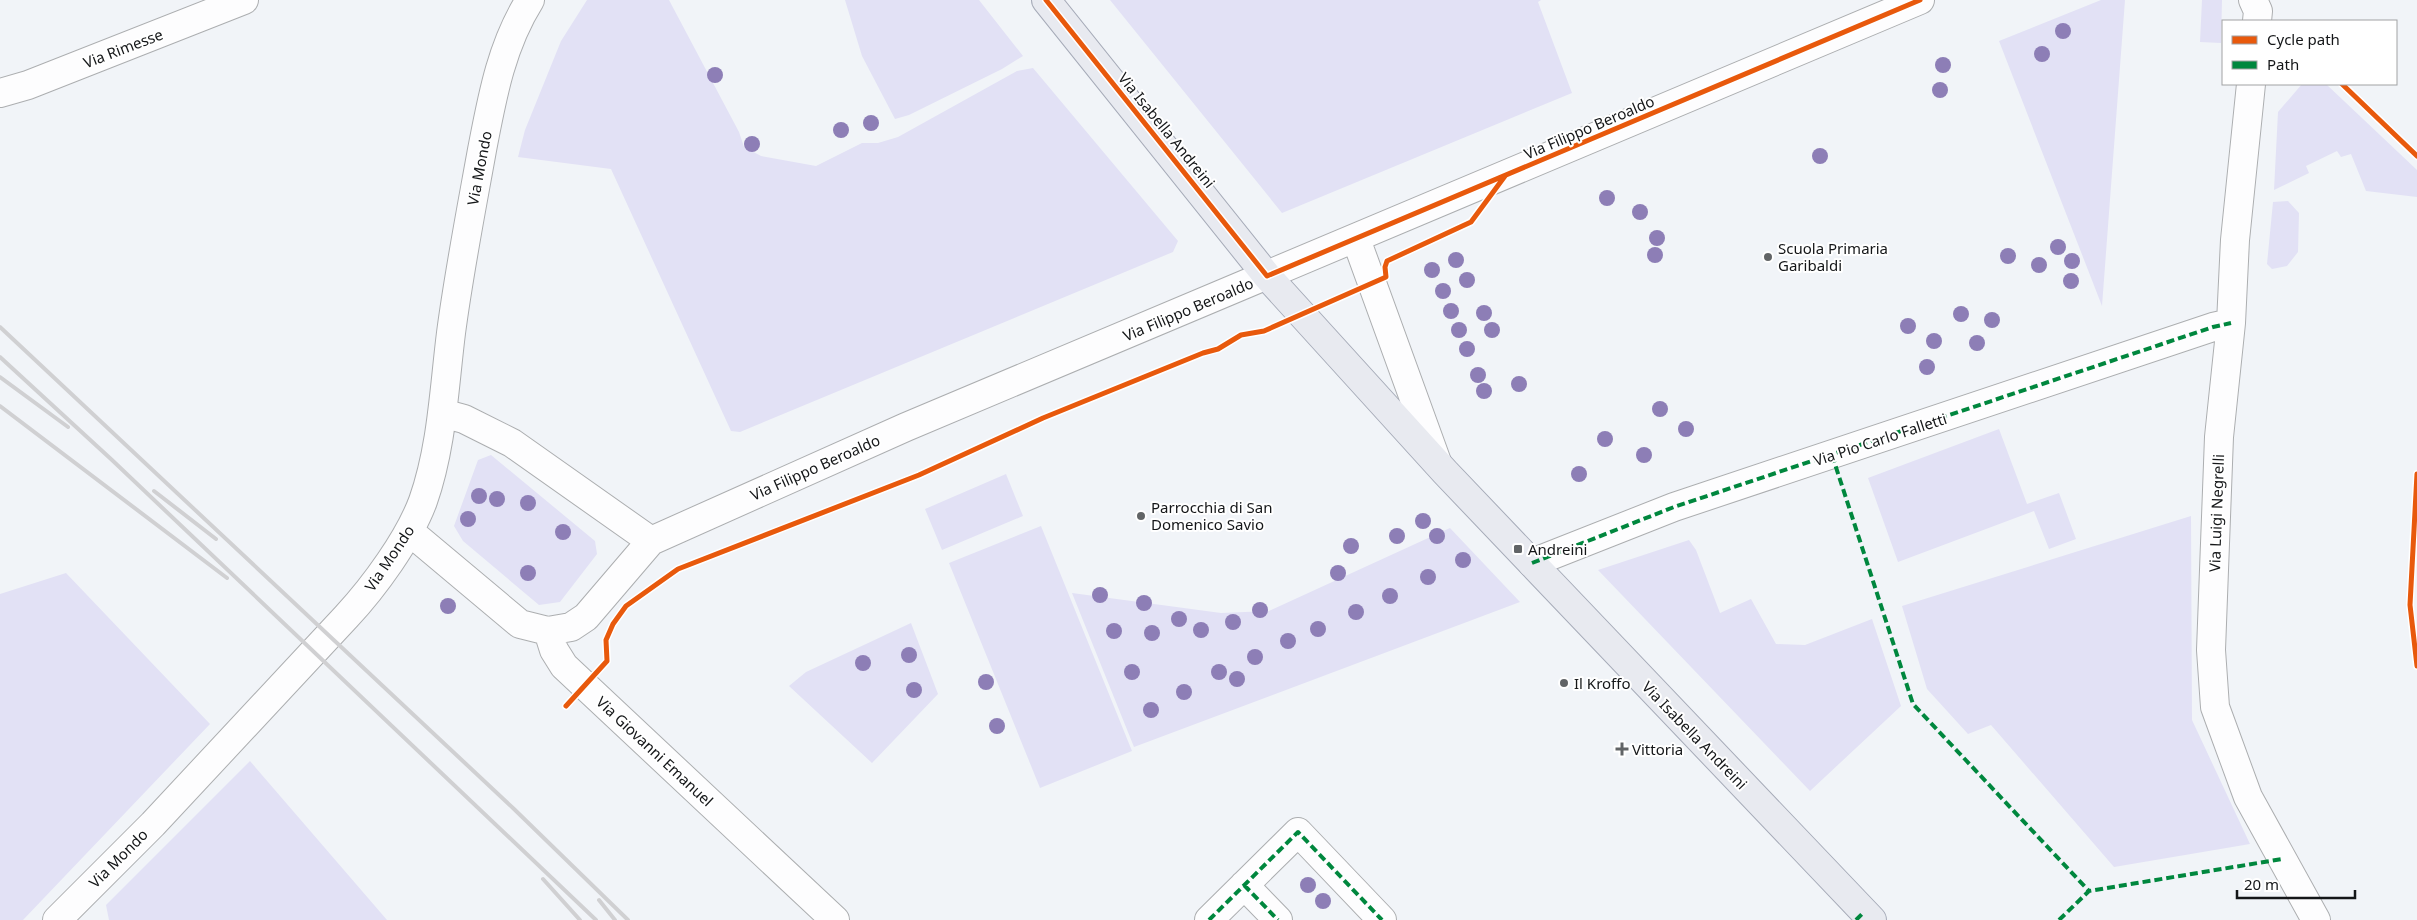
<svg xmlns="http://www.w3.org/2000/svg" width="2417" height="920" viewBox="0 0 2417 920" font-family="'Noto Sans',sans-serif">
<rect width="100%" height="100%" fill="#f1f4f8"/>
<path fill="#e2e1f5" d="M 587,0 L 669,0 L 739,132 L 744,147 L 761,156 L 816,166 L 862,143 L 878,143 L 898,137 L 1017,71 L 1033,68 L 1178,241 L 1173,252 L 740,432 L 731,431 L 611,169 L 518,157 L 525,130 L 561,41 Z
M 845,0 L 979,0 L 1023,56 L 1002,69 L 909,115 L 895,119 L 862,56 Z
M 1110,0 L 1541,0 L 1538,2 L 1572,93 L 1282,213 Z
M 2101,0 L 2125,0 L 2102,306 L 1999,41 Z
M 2202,0 L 2222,0 L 2221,43 L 2200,42 Z
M 2302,84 L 2326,84 L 2417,170 L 2417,197 L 2366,191 L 2351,154 L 2341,157 L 2337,151 L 2306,166 L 2309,173 L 2274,190 L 2278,112 Z
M 2288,201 L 2299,213 L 2298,252 L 2287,266 L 2272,269 L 2267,264 L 2273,202 Z
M 1999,429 L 2027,504 L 2059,493 L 2076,539 L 2049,549 L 2034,511 L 1898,562 L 1868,478 Z
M 491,455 L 595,541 L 597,554 L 560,602 L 539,605 L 463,541 L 454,526 L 478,460 Z
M 1006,474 L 1023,516 L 942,550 L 925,509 Z
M 2191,516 L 2192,720 L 2250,844 L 2114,867 L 1991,725 L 1968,734 L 1927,689 L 1902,606 Z
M 1041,526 L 1132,751 L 1040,788 L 949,563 Z
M 1450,528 L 1520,602 L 1134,747 L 1072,593 L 1221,613 L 1269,611 Z
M 1689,540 L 1696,550 L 1720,613 L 1751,599 L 1776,644 L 1805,645 L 1872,619 L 1901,706 L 1810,791 L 1598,570 Z
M 66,573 L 210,724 L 23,920 L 0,920 L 0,594 Z
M 911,623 L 938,694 L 872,763 L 789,686 L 806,672 Z
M 250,761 L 387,920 L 109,920 L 106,905 Z"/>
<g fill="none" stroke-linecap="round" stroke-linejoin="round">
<g stroke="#acaeb0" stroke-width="30">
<path id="minor" d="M 2253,0 L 2258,11 L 2257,21
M 2251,84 L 2235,240 L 2231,323 L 2219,437 L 2211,650 L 2215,707 L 2248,797 L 2316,920
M 0,93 L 28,85 L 244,0
M 1356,239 L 1437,462
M 442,413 L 464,419 L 512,443 L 651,541
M 409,531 L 520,624 L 548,631 L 571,627 L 586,617 L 651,541 L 906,427 L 1920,0
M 1532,563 L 1674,507 L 2213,327 L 2231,323
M 548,631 L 554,650 L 564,666 L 835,920
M 1244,885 L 1278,920
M 57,920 L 153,824 L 346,617 C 374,587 409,539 423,501 C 442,447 444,389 451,333 C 459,272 471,211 482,150 C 492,98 501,46 530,0
M 1209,920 L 1298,832 L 1382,920"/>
</g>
<g stroke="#a6abb8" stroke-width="30">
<path id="major" d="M 1046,0 L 1267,276 L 1445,472 L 1872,920"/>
</g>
<use href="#minor" stroke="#fdfdfe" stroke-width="28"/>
<use href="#major" stroke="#e8eaf0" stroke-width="28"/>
<path stroke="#d0d0d2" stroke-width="4" d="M 0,327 L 514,809 L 628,920
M 0,357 L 112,460 L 596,920
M 0,377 L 68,427
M 0,406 L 227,578
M 154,491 L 216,539
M 543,879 L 580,920
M 599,900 L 615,920"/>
<path stroke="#00873e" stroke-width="4" stroke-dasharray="8 4" stroke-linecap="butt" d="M 1832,455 L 1913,704 L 2089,891
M 1532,563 L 1674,507 L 2213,327 L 2231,323
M 1244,885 L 1278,920
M 1209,920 L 1298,832 L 1382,920
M 1856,920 L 1864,912
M 2059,920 L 2089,891 L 2282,859"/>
<g stroke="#fff" stroke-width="8">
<path id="cycleway" d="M 1046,0 L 1267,276 L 1920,0
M 2342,84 L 2417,156
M 2417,474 L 2410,605 L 2417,666
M 566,706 L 607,661 L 606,640 L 613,624 L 626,606 L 678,569 L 919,475 L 1043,418 L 1203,353 L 1218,349 L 1241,335 L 1264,331 L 1386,277 L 1385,267 L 1387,261 L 1471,222 L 1505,176"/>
</g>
<use href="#cycleway" stroke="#e8590c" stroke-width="5"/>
</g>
<g fill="#8d7eb6">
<circle cx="2063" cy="31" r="8"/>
<circle cx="2042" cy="54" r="8"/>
<circle cx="1943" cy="65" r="8"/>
<circle cx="715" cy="75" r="8"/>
<circle cx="1940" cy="90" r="8"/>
<circle cx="871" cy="123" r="8"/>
<circle cx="841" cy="130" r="8"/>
<circle cx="752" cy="144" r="8"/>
<circle cx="1820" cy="156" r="8"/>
<circle cx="1607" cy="198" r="8"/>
<circle cx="1640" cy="212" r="8"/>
<circle cx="1657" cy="238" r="8"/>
<circle cx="2058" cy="247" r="8"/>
<circle cx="1655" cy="255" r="8"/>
<circle cx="2008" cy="256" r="8"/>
<circle cx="1456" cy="260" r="8"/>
<circle cx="2072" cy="261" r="8"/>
<circle cx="2039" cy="265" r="8"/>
<circle cx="1432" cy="270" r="8"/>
<circle cx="1467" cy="280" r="8"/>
<circle cx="2071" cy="281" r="8"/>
<circle cx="1443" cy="291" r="8"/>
<circle cx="1451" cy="311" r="8"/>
<circle cx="1484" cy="313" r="8"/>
<circle cx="1961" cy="314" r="8"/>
<circle cx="1992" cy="320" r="8"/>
<circle cx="1908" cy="326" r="8"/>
<circle cx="1459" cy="330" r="8"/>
<circle cx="1492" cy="330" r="8"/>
<circle cx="1934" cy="341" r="8"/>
<circle cx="1977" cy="343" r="8"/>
<circle cx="1467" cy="349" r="8"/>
<circle cx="1927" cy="367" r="8"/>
<circle cx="1478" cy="375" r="8"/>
<circle cx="1519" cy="384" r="8"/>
<circle cx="1484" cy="391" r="8"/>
<circle cx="1660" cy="409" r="8"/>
<circle cx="1686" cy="429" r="8"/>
<circle cx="1605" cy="439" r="8"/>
<circle cx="1644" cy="455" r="8"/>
<circle cx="1579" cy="474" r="8"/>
<circle cx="479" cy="496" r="8"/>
<circle cx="497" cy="499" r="8"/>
<circle cx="528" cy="503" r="8"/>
<circle cx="468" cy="519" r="8"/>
<circle cx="1423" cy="521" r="8"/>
<circle cx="563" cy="532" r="8"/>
<circle cx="1397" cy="536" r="8"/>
<circle cx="1437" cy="536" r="8"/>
<circle cx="1351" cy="546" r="8"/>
<circle cx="1463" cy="560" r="8"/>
<circle cx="528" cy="573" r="8"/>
<circle cx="1338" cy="573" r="8"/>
<circle cx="1428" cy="577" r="8"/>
<circle cx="1100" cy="595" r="8"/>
<circle cx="1390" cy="596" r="8"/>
<circle cx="1144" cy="603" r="8"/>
<circle cx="448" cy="606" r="8"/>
<circle cx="1260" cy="610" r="8"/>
<circle cx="1356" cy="612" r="8"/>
<circle cx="1179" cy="619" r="8"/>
<circle cx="1233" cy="622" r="8"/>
<circle cx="1318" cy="629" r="8"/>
<circle cx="1201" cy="630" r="8"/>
<circle cx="1114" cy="631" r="8"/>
<circle cx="1152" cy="633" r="8"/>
<circle cx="1288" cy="641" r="8"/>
<circle cx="909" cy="655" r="8"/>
<circle cx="1255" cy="657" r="8"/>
<circle cx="863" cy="663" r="8"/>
<circle cx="1132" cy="672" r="8"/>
<circle cx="1219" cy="672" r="8"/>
<circle cx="1237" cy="679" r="8"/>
<circle cx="986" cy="682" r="8"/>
<circle cx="914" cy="690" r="8"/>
<circle cx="1184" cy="692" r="8"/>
<circle cx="1151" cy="710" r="8"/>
<circle cx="997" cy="726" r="8"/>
<circle cx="1308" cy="885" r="8"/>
<circle cx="1323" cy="901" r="8"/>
</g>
<g fill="#616466" stroke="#fff" stroke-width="2">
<circle cx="1768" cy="257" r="5"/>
<circle cx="1141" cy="516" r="5"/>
<rect x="1513" y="544" width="10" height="10" rx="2.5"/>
<circle cx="1564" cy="683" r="5"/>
<path d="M1619.5 741.5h5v5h5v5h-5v5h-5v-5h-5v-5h5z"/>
</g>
<g text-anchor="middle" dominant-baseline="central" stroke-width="4" stroke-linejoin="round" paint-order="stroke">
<g font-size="15" fill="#141618" stroke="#fff">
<text transform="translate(123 48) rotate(-21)">Via Rimesse</text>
<text transform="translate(1589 127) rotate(-23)">Via Filippo Beroaldo</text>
<text transform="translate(1167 130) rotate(51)">Via Isabella Andreini</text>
<text transform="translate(479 168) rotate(-79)">Via Mondo</text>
<text transform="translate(1188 309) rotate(-23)">Via Filippo Beroaldo</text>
<text transform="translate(1880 439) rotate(-18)">Via Pio Carlo Falletti</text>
<text transform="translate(815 467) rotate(-24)">Via Filippo Beroaldo</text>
<text transform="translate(2216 513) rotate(-88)">Via Luigi Negrelli</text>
<text transform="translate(389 558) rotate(-56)">Via Mondo</text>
<text transform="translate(1695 735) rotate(46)">Via Isabella Andreini</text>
<text transform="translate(655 751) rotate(43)">Via Giovanni Emanuel</text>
<text transform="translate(118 858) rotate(-45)">Via Mondo</text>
</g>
<g font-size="15" fill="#141618" stroke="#fff" text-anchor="start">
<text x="1778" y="248">Scuola Primaria<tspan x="1778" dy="17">Garibaldi</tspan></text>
<text x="1151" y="507">Parrocchia di San<tspan x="1151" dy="17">Domenico Savio</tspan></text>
<text x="1528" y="549">Andreini</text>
<text x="1574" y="683">Il Kroffo</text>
<text x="1632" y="749">Vittoria</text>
</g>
</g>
<rect x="2222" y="20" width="175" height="65" fill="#ffffff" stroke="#a1a2a3"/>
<rect x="2232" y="36" width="25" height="8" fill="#e8590c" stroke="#a1a2a3"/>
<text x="2267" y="45" font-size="15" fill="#141618">Cycle path</text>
<rect x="2232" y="61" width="25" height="8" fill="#00873e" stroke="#a1a2a3"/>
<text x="2267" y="70" font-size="15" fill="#141618">Path</text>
<path d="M2237 890v8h118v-8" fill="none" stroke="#141618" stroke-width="2.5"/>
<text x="2244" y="890" font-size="15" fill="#141618" stroke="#ffffff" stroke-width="4" paint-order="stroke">20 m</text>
</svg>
